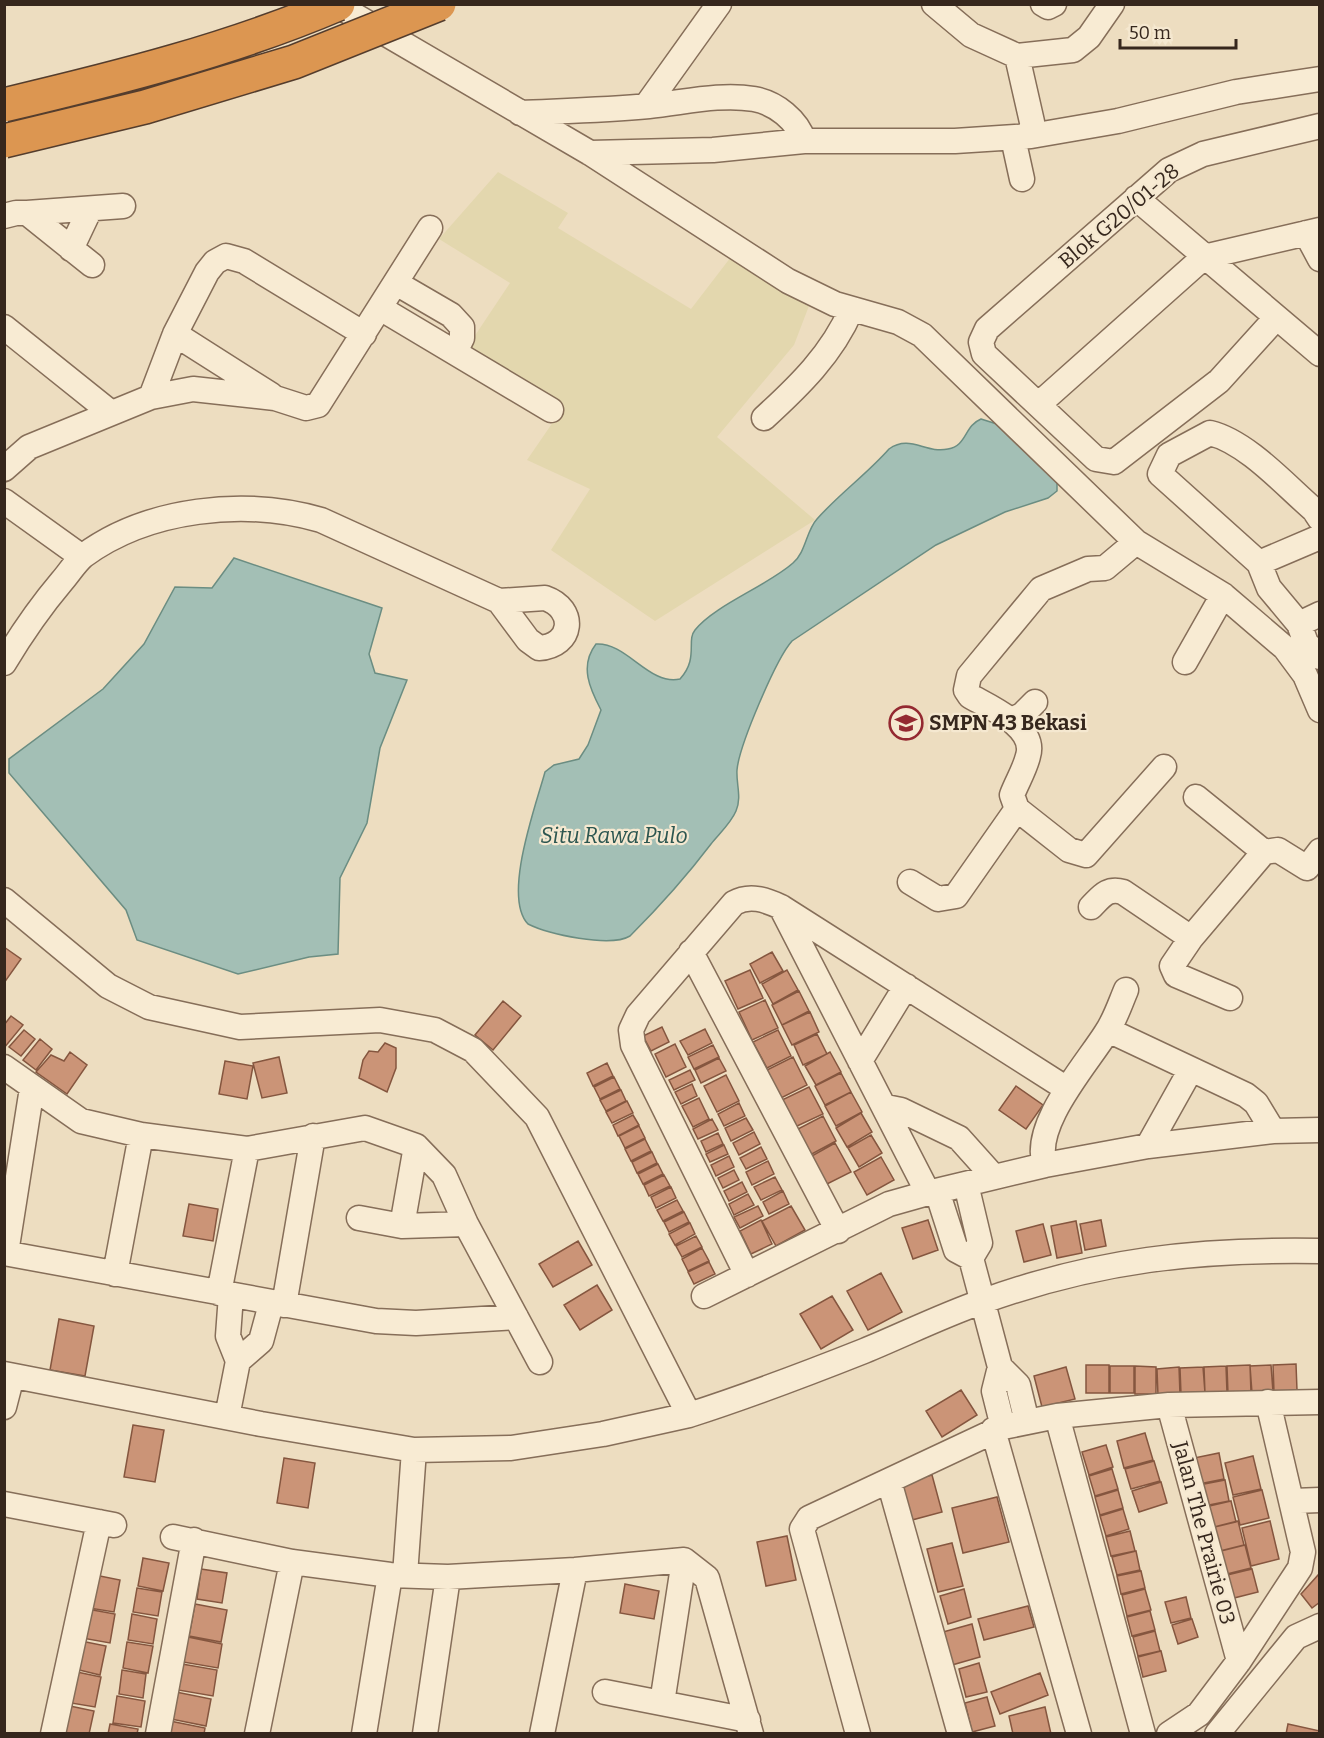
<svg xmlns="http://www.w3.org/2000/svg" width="1324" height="1738" viewBox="0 0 1324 1738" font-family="Bitter,serif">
<rect width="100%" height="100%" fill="#edddc0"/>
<path fill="#e3d7ae" d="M 498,172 L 568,213 L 558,228 L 691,309 L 734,253 L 812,298 L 794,345 L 717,437 L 815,520 L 655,621 L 551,550 L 590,489 L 527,460 L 562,409 L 464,352 L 510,283 L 439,239 Z"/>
<path fill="#a3bfb5" stroke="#6b8d82" stroke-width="1.5" d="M 981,419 L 1000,425 L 1057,477 L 1057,491 L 1048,498 L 1005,512 L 936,545 L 792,641 C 776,659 739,746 737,770 C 736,784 742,797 736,811 C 731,823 719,834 711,844 C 686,877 659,907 630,936 C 610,948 548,934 528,924 C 502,897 536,805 545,772 L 554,765 L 579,759 L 588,745 L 601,710 C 590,689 579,666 596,644 C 627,642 649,686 680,679 C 699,658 686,641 695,630 C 715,605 767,586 793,563 C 806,552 806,531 817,519 C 839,494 867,474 889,449 C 910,434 926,454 948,449 C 967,446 964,426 981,419 Z
M 234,558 L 382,608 L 369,654 L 375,673 L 407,680 L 380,748 L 367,823 L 340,878 L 338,954 L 309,957 L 238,974 L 137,940 L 126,910 L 9,773 L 9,759 L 103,689 L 144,644 L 175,587 L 212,588 Z"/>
<path fill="#cb9477" stroke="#85563f" stroke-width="1.5" d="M 4,947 L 21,959 L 4,983 Z
M 772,952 L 783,971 L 760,983 L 750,964 Z
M 750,970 L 763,998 L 738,1009 L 725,981 Z
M 787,970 L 798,990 L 773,1004 L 762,984 Z
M 799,991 L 809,1011 L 782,1025 L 772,1005 Z
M 765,1000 L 778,1028 L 752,1040 L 739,1012 Z
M 503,1001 L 521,1016 L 493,1050 L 475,1035 Z
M 810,1012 L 819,1032 L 792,1045 L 782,1025 Z
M 11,1016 L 23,1025 L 4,1048 L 4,1025 Z
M 662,1027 L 669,1042 L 651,1051 L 643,1036 Z
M 705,1029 L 712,1043 L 688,1055 L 680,1041 Z
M 24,1030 L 35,1039 L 21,1056 L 9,1047 Z
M 778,1030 L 791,1056 L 767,1068 L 753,1042 Z
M 817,1034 L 827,1054 L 803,1065 L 794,1045 Z
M 40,1039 L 52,1049 L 36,1070 L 23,1060 Z
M 385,1043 L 396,1048 L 396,1068 L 387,1092 L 359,1078 L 363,1060 L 369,1051 L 378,1052 Z
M 675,1044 L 686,1067 L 666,1077 L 655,1054 Z
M 713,1045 L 719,1057 L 694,1069 L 688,1057 Z
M 70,1052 L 87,1065 L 67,1094 L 36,1072 L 51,1055 L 64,1061 Z
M 830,1052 L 841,1072 L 816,1085 L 805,1066 Z
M 279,1057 L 287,1093 L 262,1098 L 253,1063 Z
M 793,1057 L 807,1085 L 781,1098 L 767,1070 Z
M 719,1058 L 726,1071 L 701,1083 L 695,1070 Z
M 225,1061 L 253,1066 L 247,1099 L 219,1094 Z
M 607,1063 L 613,1076 L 593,1086 L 587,1073 Z
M 690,1070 L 695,1080 L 674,1090 L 669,1080 Z
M 841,1073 L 851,1092 L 825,1105 L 815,1086 Z
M 726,1075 L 739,1101 L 717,1112 L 704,1086 Z
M 614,1077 L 620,1089 L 600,1099 L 594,1087 Z
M 692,1084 L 697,1096 L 681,1104 L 675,1092 Z
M 1016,1086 L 1043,1105 L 1026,1129 L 999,1110 Z
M 809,1087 L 823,1114 L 795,1127 L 782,1100 Z
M 621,1090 L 626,1101 L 606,1111 L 600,1100 Z
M 851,1092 L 862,1112 L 836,1126 L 825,1106 Z
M 699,1098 L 709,1119 L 693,1127 L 682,1106 Z
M 627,1101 L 633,1113 L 612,1123 L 606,1112 Z
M 739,1103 L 745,1116 L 724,1126 L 718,1114 Z
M 861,1113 L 872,1132 L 847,1147 L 836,1128 Z
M 633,1115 L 639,1125 L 618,1136 L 613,1125 Z
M 823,1116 L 836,1141 L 810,1155 L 796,1130 Z
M 746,1118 L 753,1130 L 731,1141 L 725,1128 Z
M 712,1119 L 718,1130 L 698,1139 L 693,1129 Z
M 639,1126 L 645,1138 L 625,1148 L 619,1136 Z
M 754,1132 L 760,1144 L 739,1155 L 733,1143 Z
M 718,1133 L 723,1144 L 706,1152 L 701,1141 Z
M 871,1135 L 882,1153 L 859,1167 L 848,1148 Z
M 645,1139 L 651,1151 L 631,1161 L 625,1149 Z
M 835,1143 L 851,1172 L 825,1185 L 810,1157 Z
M 724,1145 L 728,1154 L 710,1162 L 706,1154 Z
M 761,1147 L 767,1159 L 746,1169 L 740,1158 Z
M 652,1152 L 657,1163 L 637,1173 L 632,1162 Z
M 729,1156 L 734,1167 L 716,1176 L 711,1165 Z
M 881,1157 L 894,1180 L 867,1195 L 854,1172 Z
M 768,1161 L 774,1174 L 752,1185 L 746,1172 Z
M 658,1164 L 663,1174 L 643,1184 L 638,1174 Z
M 734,1170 L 739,1180 L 723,1188 L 718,1178 Z
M 664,1175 L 670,1186 L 649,1196 L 644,1185 Z
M 775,1177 L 782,1190 L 761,1200 L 754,1187 Z
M 742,1182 L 747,1192 L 729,1201 L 724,1191 Z
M 671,1187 L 676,1198 L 656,1208 L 651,1197 Z
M 783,1191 L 789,1204 L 769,1214 L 763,1202 Z
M 748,1194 L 754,1205 L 734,1215 L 729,1204 Z
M 677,1200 L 683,1211 L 663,1221 L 657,1210 Z
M 189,1204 L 218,1209 L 213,1241 L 183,1236 Z
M 758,1206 L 763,1216 L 740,1228 L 734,1217 Z
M 791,1206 L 805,1230 L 776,1246 L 762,1221 Z
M 684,1212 L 689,1222 L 669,1232 L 664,1222 Z
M 761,1220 L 772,1244 L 751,1254 L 740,1231 Z
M 928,1220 L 938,1250 L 913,1259 L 902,1228 Z
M 1101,1220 L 1106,1246 L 1085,1250 L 1080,1224 Z
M 1076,1221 L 1082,1253 L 1057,1258 L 1051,1226 Z
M 690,1223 L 695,1234 L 675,1245 L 669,1234 Z
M 1043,1224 L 1051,1255 L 1024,1262 L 1016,1231 Z
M 696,1236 L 702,1247 L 682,1257 L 676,1246 Z
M 578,1241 L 592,1265 L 553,1287 L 539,1264 Z
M 702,1248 L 709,1261 L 688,1271 L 682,1259 Z
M 709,1262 L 715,1274 L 694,1284 L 688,1272 Z
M 881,1273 L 902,1312 L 868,1330 L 847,1291 Z
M 597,1285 L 612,1310 L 580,1330 L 564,1305 Z
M 832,1296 L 853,1330 L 821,1349 L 800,1314 Z
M 59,1319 L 94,1326 L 85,1376 L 50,1370 Z
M 1296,1364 L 1297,1390 L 1274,1392 L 1273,1365 Z
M 1086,1365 L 1109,1365 L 1109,1393 L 1086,1393 Z
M 1250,1365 L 1251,1393 L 1228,1394 L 1227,1366 Z
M 1271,1365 L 1273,1392 L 1252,1393 L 1250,1366 Z
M 1110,1366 L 1134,1366 L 1134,1393 L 1110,1393 Z
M 1135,1366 L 1156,1367 L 1156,1394 L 1135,1394 Z
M 1226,1366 L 1227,1393 L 1205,1394 L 1204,1367 Z
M 1066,1367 L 1075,1399 L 1042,1407 L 1034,1376 Z
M 1179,1367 L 1180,1395 L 1158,1396 L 1157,1369 Z
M 1203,1367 L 1205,1393 L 1181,1394 L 1180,1368 Z
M 961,1390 L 977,1415 L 942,1437 L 926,1411 Z
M 133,1425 L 164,1430 L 155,1482 L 124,1477 Z
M 1145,1433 L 1153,1460 L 1124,1468 L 1117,1441 Z
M 1106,1445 L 1113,1467 L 1089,1475 L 1082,1452 Z
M 1219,1453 L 1224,1479 L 1199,1484 L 1194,1458 Z
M 1253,1456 L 1261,1489 L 1233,1495 L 1225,1463 Z
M 284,1458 L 315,1463 L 308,1508 L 277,1503 Z
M 1154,1461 L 1160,1481 L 1131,1489 L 1125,1469 Z
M 1112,1469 L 1118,1489 L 1095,1496 L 1089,1476 Z
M 932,1475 L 942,1512 L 912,1520 L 902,1482 Z
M 1225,1480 L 1229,1501 L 1204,1506 L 1199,1485 Z
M 1161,1482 L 1167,1503 L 1139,1512 L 1132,1491 Z
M 1118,1490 L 1123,1508 L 1100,1515 L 1095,1497 Z
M 1262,1490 L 1269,1518 L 1240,1525 L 1233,1497 Z
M 997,1497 L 1009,1542 L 963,1553 L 952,1508 Z
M 1231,1501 L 1236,1522 L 1210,1528 L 1205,1507 Z
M 1123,1509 L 1129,1529 L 1106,1536 L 1100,1516 Z
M 1238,1521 L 1244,1545 L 1216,1552 L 1210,1528 Z
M 1270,1521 L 1279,1559 L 1251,1566 L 1242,1528 Z
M 1130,1531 L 1135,1551 L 1111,1556 L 1106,1537 Z
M 787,1536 L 796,1580 L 766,1586 L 757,1542 Z
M 952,1543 L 963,1586 L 938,1592 L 927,1549 Z
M 1245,1545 L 1251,1568 L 1223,1575 L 1217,1552 Z
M 1136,1551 L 1140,1570 L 1117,1575 L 1112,1557 Z
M 143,1558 L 169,1563 L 163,1591 L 138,1586 Z
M 201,1569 L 227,1573 L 222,1603 L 197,1599 Z
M 1252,1569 L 1258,1592 L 1230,1599 L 1223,1576 Z
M 1141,1571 L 1145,1588 L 1121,1594 L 1117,1576 Z
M 1319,1574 L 1320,1602 L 1312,1608 L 1301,1594 Z
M 95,1575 L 120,1580 L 114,1612 L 89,1608 Z
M 625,1584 L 659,1591 L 654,1619 L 620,1613 Z
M 137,1588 L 162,1592 L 158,1616 L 133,1612 Z
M 964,1589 L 971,1617 L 948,1624 L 940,1596 Z
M 1145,1589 L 1151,1610 L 1127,1616 L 1122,1595 Z
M 1186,1597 L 1191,1618 L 1171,1623 L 1165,1602 Z
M 195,1604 L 227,1610 L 221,1642 L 189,1636 Z
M 1028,1606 L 1034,1627 L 984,1640 L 978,1619 Z
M 87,1609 L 115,1614 L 110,1643 L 82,1638 Z
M 1150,1611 L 1155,1630 L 1132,1636 L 1127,1617 Z
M 132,1614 L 157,1619 L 153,1644 L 128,1640 Z
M 1192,1619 L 1198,1637 L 1178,1644 L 1172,1625 Z
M 972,1624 L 980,1657 L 952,1665 L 943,1632 Z
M 1155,1631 L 1160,1651 L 1138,1656 L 1133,1637 Z
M 188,1637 L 222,1644 L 218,1668 L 183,1662 Z
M 81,1641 L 106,1646 L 100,1675 L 75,1669 Z
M 127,1642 L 153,1646 L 148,1673 L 123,1668 Z
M 1161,1651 L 1166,1671 L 1143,1677 L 1138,1657 Z
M 979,1663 L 987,1692 L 966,1697 L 959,1669 Z
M 182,1664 L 217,1670 L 213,1696 L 178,1690 Z
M 122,1670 L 146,1674 L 143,1698 L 119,1694 Z
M 77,1672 L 101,1677 L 95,1707 L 71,1703 Z
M 1040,1673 L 1048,1695 L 1000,1714 L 991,1692 Z
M 176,1692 L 211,1699 L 206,1726 L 171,1719 Z
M 117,1696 L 145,1701 L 141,1727 L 113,1723 Z
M 987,1697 L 995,1726 L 972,1732 L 965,1703 Z
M 70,1706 L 94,1711 L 89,1734 L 64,1734 Z
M 1045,1707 L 1051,1734 L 1013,1734 L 1009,1716 Z
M 170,1721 L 205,1728 L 204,1734 L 168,1734 Z
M 110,1724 L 138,1729 L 137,1734 L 108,1734 Z
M 1288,1724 L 1320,1731 L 1320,1734 L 1286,1734 Z"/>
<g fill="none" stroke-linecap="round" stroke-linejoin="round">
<g stroke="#866e59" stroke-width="27">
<path id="minor" d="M 335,4 L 590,153 L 788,281 L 835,304 L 898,322 L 922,335 L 1136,542 L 1223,595 L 1285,648 L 1305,675 L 1320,710
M 934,4 L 971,35 L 1017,56 L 1073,50 L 1089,37 L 1112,4
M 1043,4 L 1048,7 L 1054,4
M 1017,56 L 1032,122 L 1031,136
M 646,106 L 719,4
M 520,113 C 563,111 606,110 649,106 C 682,103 720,93 754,99 C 776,103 797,120 804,141
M 1013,138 L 1022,179
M 590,153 L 713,150 L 804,141 L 955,141 L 1031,136 L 1118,121 L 1236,92 L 1320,79
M 1136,198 L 1320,354
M 4,216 L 16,213 L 27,213
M 1306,233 L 1320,259
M 71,249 L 90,209
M 92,265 L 27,213 L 123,206
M 396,283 L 451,315 L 462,327 L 462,338 L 455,352
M 380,308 L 551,410
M 1276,318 L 1219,381 L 1114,462 L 1096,459 L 984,354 L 981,342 L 987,329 L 1169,170 L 1203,154 L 1320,126
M 4,327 L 110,412
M 175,334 L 271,395
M 151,397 L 175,334 L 207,272 L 215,262 L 226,256 L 244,261 L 364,334
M 1039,404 L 1204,257 L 1320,230
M 764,418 C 799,386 832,354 851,310
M 4,469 L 29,447 L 151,397 L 193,389 L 275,398 L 306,408 L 318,405 L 430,228
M 4,501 L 82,557
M 1320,519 L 1314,510 C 1285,485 1247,442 1210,433 L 1169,455 L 1160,474 L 1259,563 L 1269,588 L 1299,624 L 1306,643 L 1320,657
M 1136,542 L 1105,568 L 1088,569 L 1041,589 L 969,676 L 966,690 L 970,696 C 989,707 1037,727 1028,756 C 1025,769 1017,782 1012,795 L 1017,809 L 1069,850 L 1086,855 L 1164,767
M 1259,563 L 1320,537
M 545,598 C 577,609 573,646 539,648 L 528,640 L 499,601 Z
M 1299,624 L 1320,614
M 1185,662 L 1223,595
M 4,663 C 22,633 40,607 62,581 C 69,573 75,563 83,556 C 148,508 245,498 321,520 L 499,601
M 1011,720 L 1022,715 L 1035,702
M 1196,797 L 1264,852
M 910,882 L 938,899 L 956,896 L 1017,809
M 4,900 L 108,986 L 149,1007 L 240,1027 L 380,1020 L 435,1030 L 473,1050 L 537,1117 L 689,1415 L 603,1434 L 511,1448 L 414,1450 L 261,1424 L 4,1374
M 781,907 L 928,1193
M 1091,907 C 1101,897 1107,887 1123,892 L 1191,938
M 691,952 L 838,1231
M 1230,998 L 1176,975 L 1172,966 L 1191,938 L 1264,852 L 1278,850 L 1307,868 L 1320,851
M 1108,1030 L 1246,1095 L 1256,1103 L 1273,1131
M 860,1061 L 906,986
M 4,1067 L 81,1121 L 141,1135 L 247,1149 L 365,1128 L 416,1146 L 444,1175 L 466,1224 L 540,1362
M 886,1107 L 901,1110 L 959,1138 L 994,1177
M 1148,1146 L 1190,1071
M 1045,1165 C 1031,1126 1086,1065 1106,1033 C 1115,1020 1120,1004 1126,990
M 966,1184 L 980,1243 L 971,1258 L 1000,1367 L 1018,1385 L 1027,1422
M 937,1191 L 956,1250 L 971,1258
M 359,1218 L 402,1226 L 466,1224
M 402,1226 L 416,1146
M 4,1253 L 376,1321 L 416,1323 L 516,1317
M 6,1253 L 32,1088
M 115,1274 L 141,1135
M 747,1275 L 633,1045 L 631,1030 L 638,1015 L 734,903 C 750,894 766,900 781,907 L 1067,1089
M 219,1293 L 247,1149
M 704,1296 L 889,1204 L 928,1193 L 1045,1165 L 1148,1146 L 1273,1131 L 1320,1130
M 284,1305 L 313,1136
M 238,1361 L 261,1341 L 271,1304
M 1000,1367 L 994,1391 L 1003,1427
M 1169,1405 L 1239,1661
M 4,1407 L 12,1376
M 689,1415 C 748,1396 806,1374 864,1351 C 903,1335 941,1316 981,1302 C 1096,1260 1198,1249 1320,1251
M 1057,1416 L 1143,1734
M 227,1417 L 238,1361 L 228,1336 L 231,1295
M 993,1430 L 1079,1734
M 889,1481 L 960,1734
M 1293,1501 L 1320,1500
M 4,1504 L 114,1525
M 173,1537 L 292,1562 L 390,1575 L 448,1577 L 575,1570 L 684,1560 L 707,1578 L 751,1734
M 405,1575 L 414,1450
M 605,1692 L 748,1720
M 662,1703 L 684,1560
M 53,1734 L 99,1522
M 158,1734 L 194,1540
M 257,1734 L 292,1562
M 364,1734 L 390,1575
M 425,1734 L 448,1577
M 542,1734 L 575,1570
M 858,1734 L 802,1529 L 809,1518 L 1003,1427 L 1057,1416 L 1169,1405 L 1320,1402
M 1169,1734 L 1199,1714 L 1239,1661 L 1300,1568 L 1303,1552 L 1268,1402
M 1217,1734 L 1296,1637 L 1320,1626"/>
</g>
<use href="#minor" stroke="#f8ebd3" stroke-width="24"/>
<g stroke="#543d2d" stroke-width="36" stroke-linecap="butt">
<path id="highway-bridge" d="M 4,105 C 118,78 230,50 338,4
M 4,141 L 145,107 L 294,62 L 439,4"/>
</g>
<use href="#highway-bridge" stroke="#dc9651" stroke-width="33"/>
</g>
<defs>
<g id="school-ring" transform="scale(1.725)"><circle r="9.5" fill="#f5e8d0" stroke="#942931" stroke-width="1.5"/><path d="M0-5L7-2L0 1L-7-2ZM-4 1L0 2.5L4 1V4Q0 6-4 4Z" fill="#942931"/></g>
</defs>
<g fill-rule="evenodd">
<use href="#school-ring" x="906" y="723"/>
</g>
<g text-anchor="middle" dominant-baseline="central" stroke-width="4.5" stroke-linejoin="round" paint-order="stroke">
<g font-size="21" fill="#36271d" stroke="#f5e8d0">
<text transform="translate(1119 216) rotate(-40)">Blok G20/01-28</text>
<text transform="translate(1204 1533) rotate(75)">Jalan The Prairie 03</text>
</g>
<g font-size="21" font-weight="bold" fill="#36271d" stroke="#f5e8d0" text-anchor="start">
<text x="929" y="723">SMPN 43 Bekasi</text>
</g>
<g font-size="22" font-style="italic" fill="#2c5650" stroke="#f5e8d0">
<text x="614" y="835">Situ Rawa Pulo</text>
</g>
</g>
<rect width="1324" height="1738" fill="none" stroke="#36271d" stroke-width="12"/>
<path d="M1120 39v9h116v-9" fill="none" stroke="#36271d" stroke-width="3"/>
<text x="1129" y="39" font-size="18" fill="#36271d" stroke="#f5e8d0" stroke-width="4.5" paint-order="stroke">50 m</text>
</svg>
